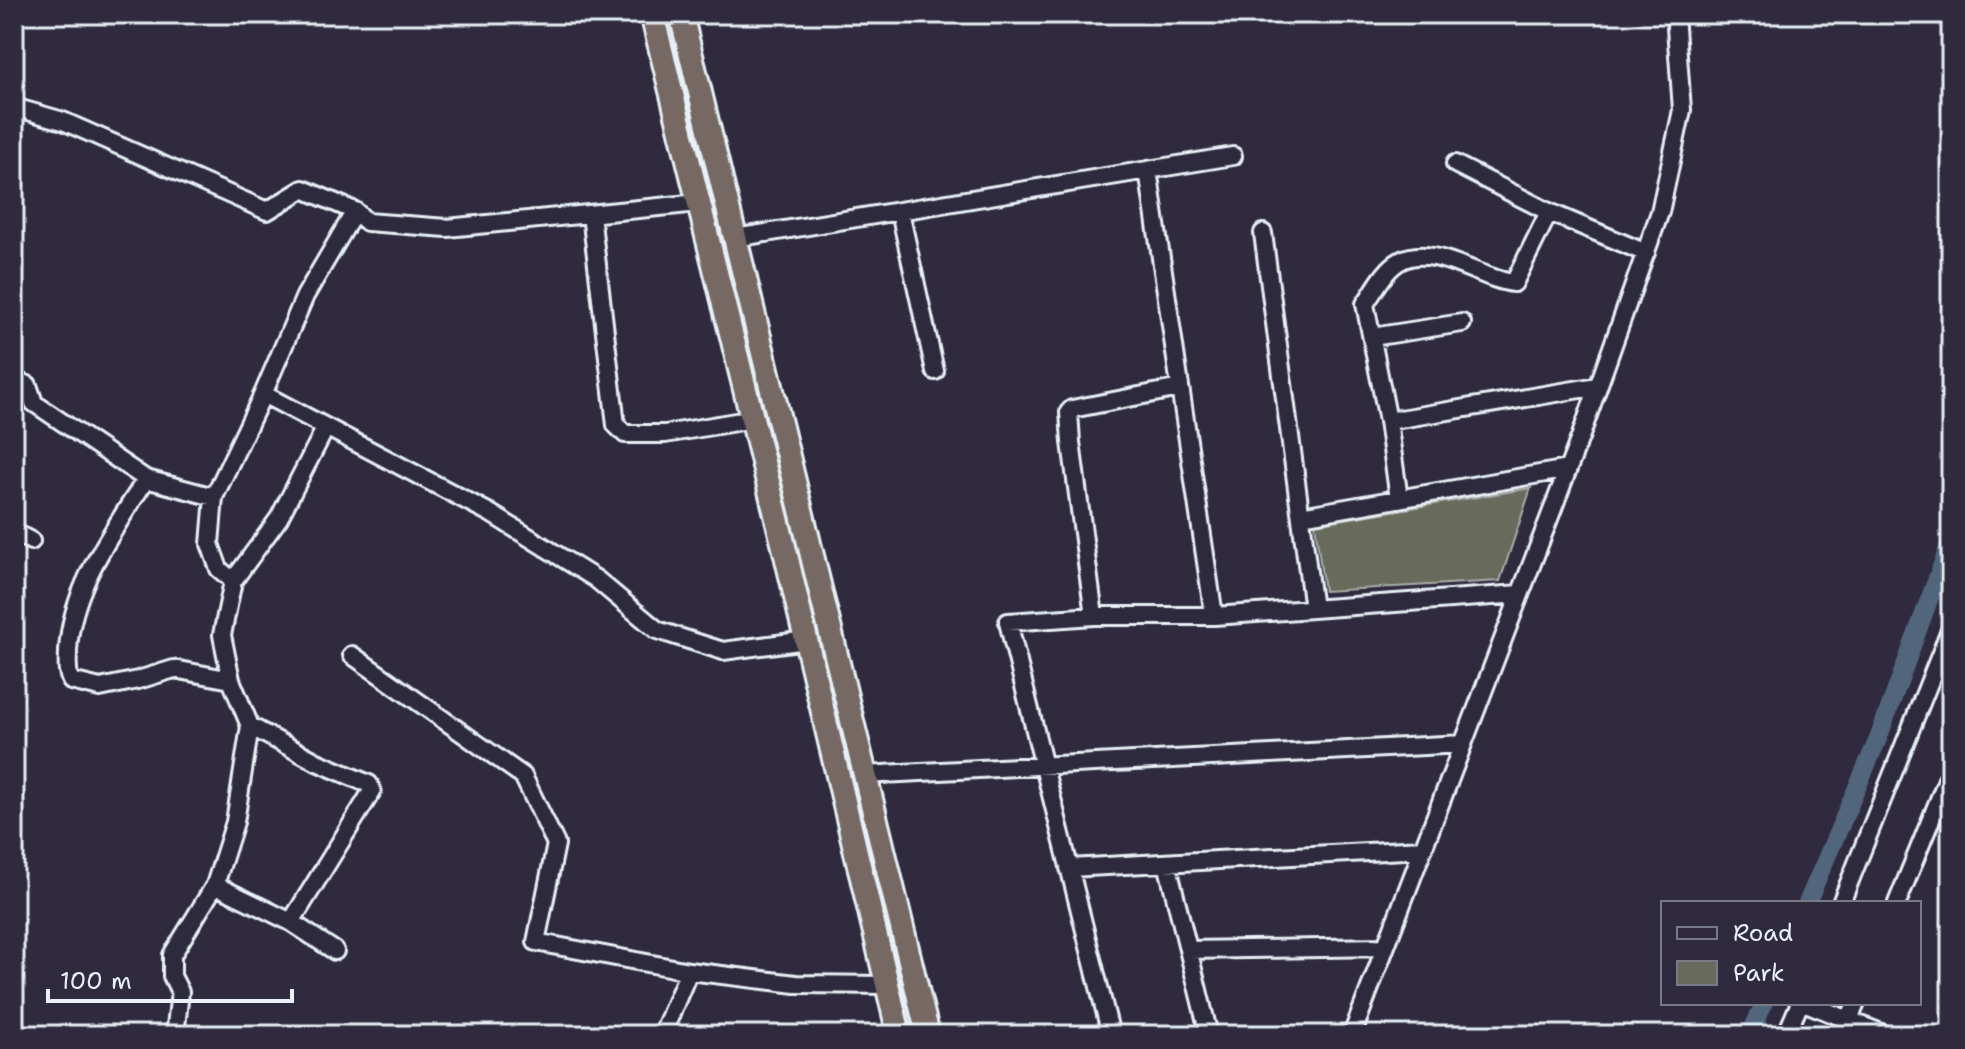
<svg xmlns="http://www.w3.org/2000/svg" width="1965" height="1049" viewBox="0 0 1965 1049" font-family="'Shantell Sans',sans-serif">
<rect width="100%" height="100%" fill="#2f2a3d"/>
<filter id="ink" filterUnits="userSpaceOnUse"><feTurbulence type="fractalNoise" baseFrequency=".0125" numOctaves="2"/><feDisplacementMap in="SourceGraphic" scale="16" xChannelSelector="R" yChannelSelector="G"/><feConvolveMatrix kernelMatrix="1 2 1 2 8 2 1 2 1" color-interpolation-filters="sRGB"/></filter>
<g filter="url(#ink)">
<path fill="#686a5b" stroke="#a8aeaa" stroke-width="2" d="M 1531,488 L 1500,581 L 1324,591 L 1315,524 Z"/>
<g fill="none" stroke-linecap="round" stroke-linejoin="round">
<path stroke="#51667c" stroke-width="18" d="M 1807,903 L 1878,739 L 1951,540
M 1750,1035 L 1764,1003"/>
<g stroke="#e8f1f8" stroke-width="22">
<path id="minor" d="M 14,107 L 63,121 L 267,211 L 303,189 L 355,211 L 367,222 L 447,228 L 699,203
M 1148,170 L 1214,616
M 900,212 L 935,371
M 1549,212 L 1646,253
M 591,214 L 616,425 L 625,434 L 665,434 L 753,419
M 1263,233 L 1313,609
M 735,238 L 1233,156
M 1372,337 L 1462,323
M 14,380 L 28,385 L 34,403 L 146,479 L 214,497
M 263,394 L 490,513 L 596,579 L 657,630 L 723,651 L 807,640
M 1388,421 L 1598,386
M 146,479 C 113,532 71,587 68,651 C 68,662 66,671 71,681 L 100,688 L 138,680 L 174,669 L 231,680
M 1399,499 L 1388,421 L 1365,304 C 1375,290 1385,269 1400,261 C 1433,242 1481,280 1514,283 L 1549,212 L 1455,164
M 1301,516 L 1568,469
M 14,532 L 31,541
M 233,581 L 219,569 L 210,544 L 214,497 L 263,394 L 305,296 L 355,211
M 1094,616 L 1071,442 L 1069,412 L 1072,409 L 1180,388
M 352,655 L 523,776 L 556,844 L 536,942 L 689,971 L 796,984 L 888,985
M 250,726 L 317,762 L 369,784 L 372,791 L 291,922
M 863,775 L 1463,744
M 1167,863 L 1209,1035
M 1069,868 L 1423,849
M 215,885 L 291,922 L 335,951
M 1841,903 L 1951,628
M 1897,903 L 1951,770
M 1188,950 L 1385,947
M 1806,1003 L 1886,1035
M 1849,1020 L 1856,1003
M 21,1035 L 27,1035
M 175,1035 L 180,992 L 172,976 L 172,955 L 215,885 L 235,822 L 250,726 L 231,680 L 222,635 L 233,581 L 279,518 L 326,427
M 662,1035 L 689,971
M 1111,1035 L 1008,622 L 1094,616 L 1214,616 L 1520,594
M 1352,1035 L 1581,435 L 1660,212 L 1682,110 L 1675,14
M 1786,1035 L 1800,1003"/>
</g>
<g stroke="#e8f1f8" stroke-width="28">
<path id="highway" d="M 652,14 L 786,555 L 899,1035
M 681,14 L 928,1035"/>
</g>
<use href="#minor" stroke="#2f2a3d" stroke-width="16"/>
<use href="#highway" stroke="#766964" stroke-width="22"/>
</g>
</g>
<rect width="1965" height="1049" fill="none" stroke="#2f2a3d" stroke-width="48"/>
<rect x="24" y="24" width="1917" height="1001" fill="none" stroke="#e8f1f8" stroke-width="3" filter="url(#ink)"/>
<rect x="1661" y="901" width="260" height="104" fill="#2f2a3d" stroke="#797a88" stroke-width="2"/>
<rect x="1677" y="927" width="40" height="12" fill="#2f2a3d" stroke="#797a88" stroke-width="2"/>
<text x="1733" y="941" font-size="24" fill="#e8f1f8">Road</text>
<rect x="1677" y="961" width="40" height="24" fill="#686a5b" stroke="#797a88" stroke-width="2"/>
<text x="1733" y="981" font-size="24" fill="#e8f1f8">Park</text>
<path d="M48 989v12h244v-12" fill="none" stroke="#e8f1f8" stroke-width="4"/>
<text x="60" y="989" font-size="24" fill="#e8f1f8" stroke="#2f2a3d" stroke-width="6" paint-order="stroke">100 m</text>
</svg>
